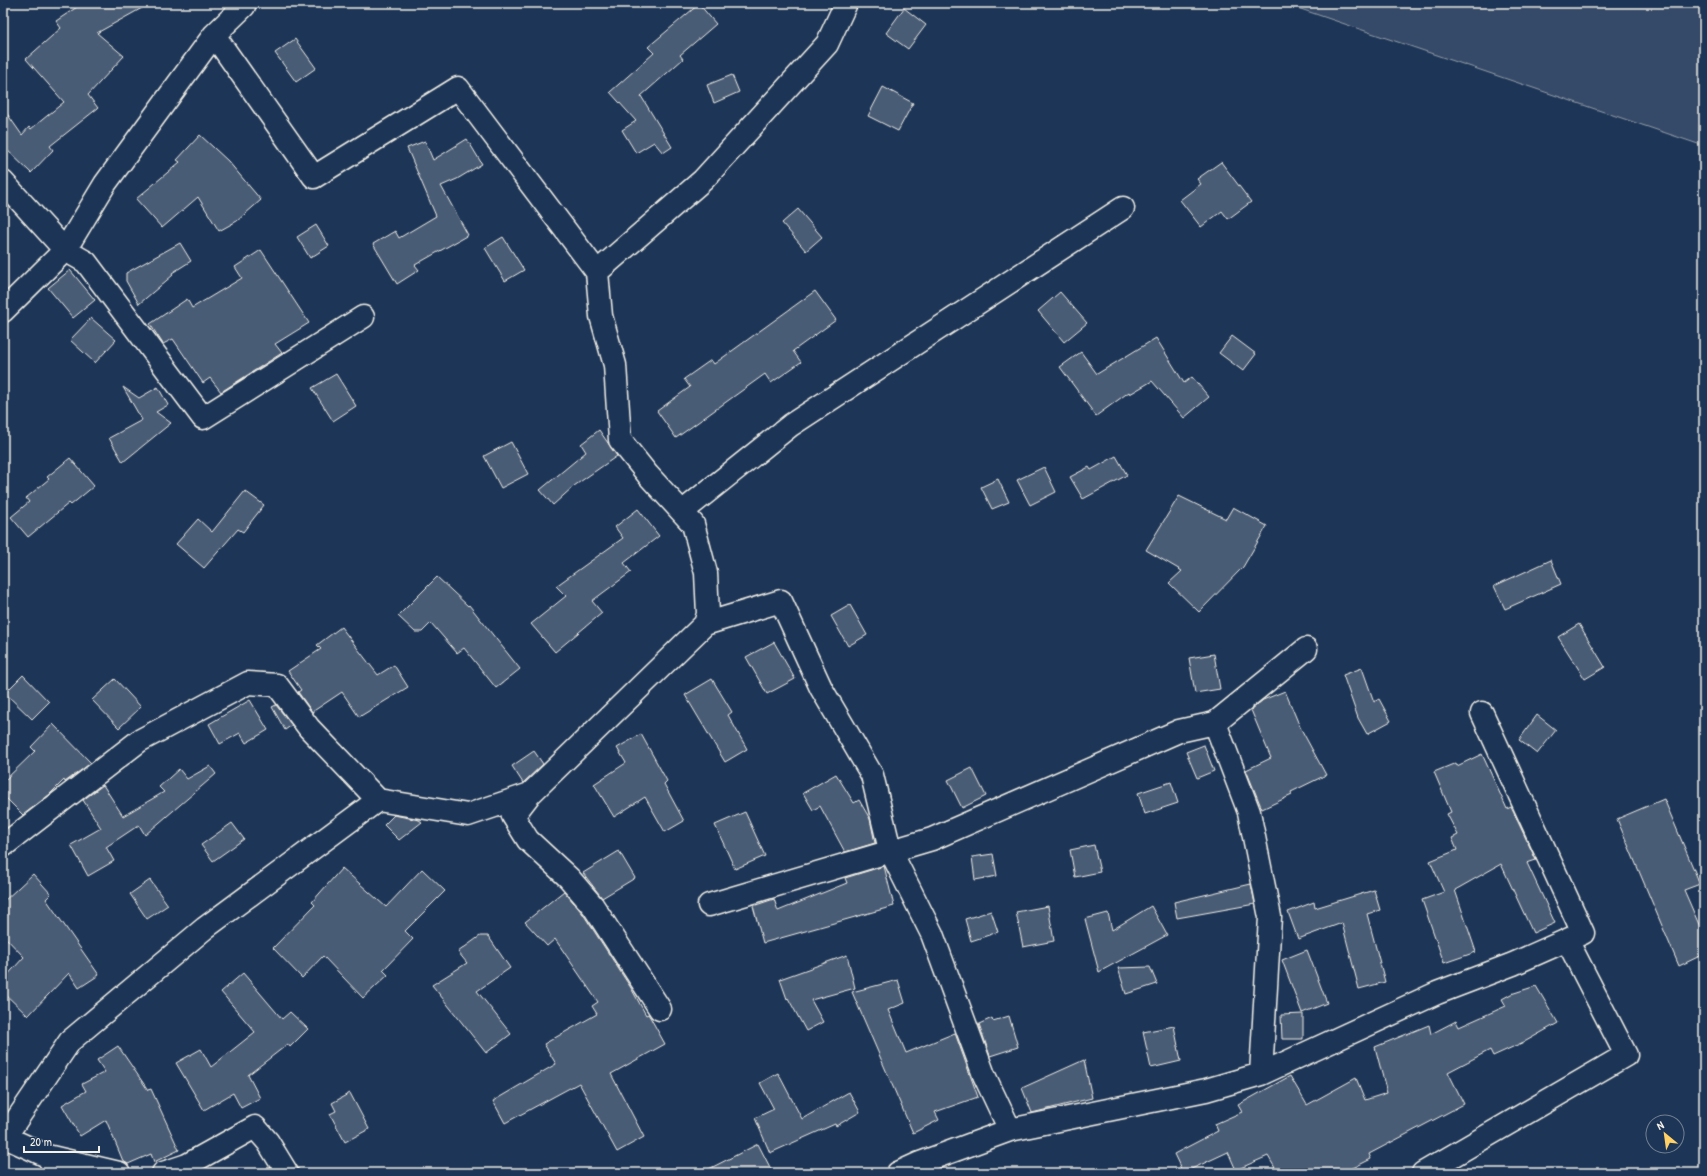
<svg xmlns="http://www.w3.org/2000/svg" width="1707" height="1176" viewBox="0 0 1707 1176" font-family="'Patrick Hand',sans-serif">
<rect width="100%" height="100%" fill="#1d3557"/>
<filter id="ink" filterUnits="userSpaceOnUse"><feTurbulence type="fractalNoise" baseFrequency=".025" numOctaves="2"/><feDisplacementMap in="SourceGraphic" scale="8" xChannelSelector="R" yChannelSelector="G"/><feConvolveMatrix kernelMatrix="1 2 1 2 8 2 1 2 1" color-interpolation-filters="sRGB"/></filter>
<g filter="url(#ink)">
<path fill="#354a67" stroke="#949ea8" d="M 1283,3 L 1704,3 L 1704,146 Z"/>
<path fill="#485b74" stroke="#f4f1e8" d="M 83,3 L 151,3 L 97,33 L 124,56 L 88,95 L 98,108 L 50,146 L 53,150 L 31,173 L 3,146 L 3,108 L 22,135 L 29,127 L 31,129 L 64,102 L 26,59 L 61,28 L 56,21 Z
M 699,4 L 716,24 L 680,55 L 683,59 L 641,96 L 672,147 L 663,153 L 654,142 L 636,153 L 622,130 L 636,121 L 610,92 L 654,53 L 648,47 Z
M 904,8 L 926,25 L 908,49 L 886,33 Z
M 295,39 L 316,68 L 296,82 L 275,53 Z
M 732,75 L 739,92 L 714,103 L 707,85 Z
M 883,87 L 913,103 L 898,131 L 868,116 Z
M 200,135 L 228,161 L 261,200 L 237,221 L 219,231 L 198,197 L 162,228 L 136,199 L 180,162 L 177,160 Z
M 467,139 L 482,164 L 457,179 L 441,186 L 468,235 L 415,265 L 419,270 L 397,284 L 373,244 L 395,231 L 399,238 L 436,216 L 407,148 L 425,141 L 433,160 Z
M 1221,162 L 1251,202 L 1228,219 L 1222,211 L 1201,227 L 1180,200 L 1201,184 L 1197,179 Z
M 798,209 L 822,237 L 806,251 L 782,223 Z
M 316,225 L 329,246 L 310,258 L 297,237 Z
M 503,237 L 524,270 L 505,281 L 485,248 Z
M 180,243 L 191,261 L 172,273 L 173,275 L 139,304 L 126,281 L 126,273 Z
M 261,250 L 309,323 L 275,344 L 282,353 L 221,392 L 210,378 L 203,383 L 173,339 L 163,344 L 150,324 L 187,299 L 192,308 L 242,278 L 235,267 Z
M 70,270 L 95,300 L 73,318 L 48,288 Z
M 815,291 L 836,320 L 793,351 L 801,362 L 771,383 L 765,374 L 676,438 L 657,411 L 690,387 L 684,379 L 711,360 L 714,364 Z
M 1060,292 L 1087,323 L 1064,342 L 1038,311 Z
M 91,318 L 116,340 L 95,363 L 70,340 Z
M 1232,336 L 1256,354 L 1243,371 L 1219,353 Z
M 1156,338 L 1184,383 L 1192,377 L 1209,397 L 1184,418 L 1152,381 L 1130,394 L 1129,392 L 1096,416 L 1060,367 L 1081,352 L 1097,374 Z
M 336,374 L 356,406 L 333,421 L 312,388 Z
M 123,387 L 139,398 L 158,387 L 168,405 L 156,412 L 171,423 L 123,462 L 109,438 L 142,420 Z
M 599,430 L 617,456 L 574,486 L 553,505 L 540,490 L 586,452 L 581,444 Z
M 511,442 L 528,474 L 501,488 L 484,456 Z
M 1116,456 L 1127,475 L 1083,499 L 1070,477 L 1089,467 L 1091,470 Z
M 70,458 L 94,486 L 71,505 L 69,503 L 28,537 L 11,517 L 29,502 L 26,498 L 49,479 L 47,477 Z
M 1044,467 L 1056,492 L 1030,505 L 1017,480 Z
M 998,479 L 1009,502 L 992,509 L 981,487 Z
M 245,491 L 264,505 L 243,532 L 238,529 L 204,568 L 176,544 L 198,519 L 212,532 Z
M 1179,496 L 1226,519 L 1233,507 L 1267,526 L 1243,567 L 1199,612 L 1169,583 L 1182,571 L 1146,550 Z
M 638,509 L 659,536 L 624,563 L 631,572 L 592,601 L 602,613 L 555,652 L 531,624 L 566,596 L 556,586 L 623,538 L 615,527 Z
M 1551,560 L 1561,584 L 1505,609 L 1494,586 Z
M 437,577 L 468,606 L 469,605 L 520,669 L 496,688 L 464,648 L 457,653 L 431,623 L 422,632 L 415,632 L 398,616 Z
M 850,605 L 867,635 L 848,646 L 831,616 Z
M 1579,624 L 1605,667 L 1585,679 L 1558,637 Z
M 341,627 L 378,675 L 394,665 L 408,687 L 359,717 L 342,692 L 312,712 L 298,692 L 301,690 L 288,671 L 321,649 L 317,645 Z
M 774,642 L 795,679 L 767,694 L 746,657 Z
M 1214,654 L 1220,689 L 1195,693 L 1189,658 Z
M 1362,668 L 1374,702 L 1379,699 L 1391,721 L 1367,734 L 1358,718 L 1343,675 Z
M 23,675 L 49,702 L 32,719 L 5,693 Z
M 115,679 L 141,707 L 119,728 L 92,700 Z
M 712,679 L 732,712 L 728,715 L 747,749 L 725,762 L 685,695 Z
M 1285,691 L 1300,727 L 1326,775 L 1291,792 L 1292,795 L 1262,809 L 1246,770 L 1271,758 L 1251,710 L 1263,700 Z
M 250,700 L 268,730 L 246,743 L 240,733 L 220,744 L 209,724 Z
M 276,705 L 292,725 L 285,730 L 272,707 Z
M 1537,715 L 1556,730 L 1537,754 L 1519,740 Z
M 53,724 L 91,763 L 65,782 L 64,780 L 49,795 L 23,815 L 3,795 L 3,782 L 35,751 L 31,747 Z
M 641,734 L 667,781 L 664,784 L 684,821 L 665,832 L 645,797 L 614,817 L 594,784 L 626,763 L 617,748 Z
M 1204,745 L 1214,771 L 1197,778 L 1186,752 Z
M 534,751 L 543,764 L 523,783 L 512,766 Z
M 1482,754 L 1507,809 L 1511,807 L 1536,860 L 1527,863 L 1555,923 L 1533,933 L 1501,864 L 1455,890 L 1476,952 L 1444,963 L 1422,900 L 1444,892 L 1430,861 L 1457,850 L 1452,838 L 1458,835 L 1447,814 L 1451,812 L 1434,772 L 1456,763 L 1457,766 Z
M 210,766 L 216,774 L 145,835 L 139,825 L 106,847 L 114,861 L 88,876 L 71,845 L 101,828 L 83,800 L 103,785 L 123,816 L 164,792 L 159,787 L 179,769 L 187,779 Z
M 972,768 L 986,796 L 962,808 L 948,780 Z
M 836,774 L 854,803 L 859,800 L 870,819 L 875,843 L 845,852 L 820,806 L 813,810 L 803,793 Z
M 1171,782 L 1178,803 L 1145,814 L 1138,793 Z
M 1664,799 L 1700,884 L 1684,890 L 1704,936 L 1704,954 L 1679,966 L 1617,819 Z
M 745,812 L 765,856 L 735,869 L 715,825 Z
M 394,815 L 419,820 L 422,822 L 399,840 L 384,825 Z
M 232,823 L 244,839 L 213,861 L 201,845 Z
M 1094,845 L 1100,872 L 1075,877 L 1070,850 Z
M 619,851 L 635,878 L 602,898 L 583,873 Z
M 993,854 L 997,876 L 975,880 L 972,857 Z
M 884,866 L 894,906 L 763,943 L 753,906 L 774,899 L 778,911 L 847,883 L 845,878 Z
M 342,868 L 386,907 L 422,869 L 445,891 L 405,931 L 413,939 L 383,970 L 388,975 L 363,998 L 323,956 L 302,978 L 273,948 L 315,905 L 312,902 Z
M 33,874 L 51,894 L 46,899 L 99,975 L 79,988 L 69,973 L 28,1016 L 3,992 L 3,980 L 24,957 L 3,935 L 3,902 Z
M 150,880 L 168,905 L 147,919 L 130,894 Z
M 1251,884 L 1255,904 L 1177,918 L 1174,902 Z
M 1374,890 L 1380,910 L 1367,914 L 1385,982 L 1359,989 L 1342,923 L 1298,939 L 1288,912 L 1314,902 L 1315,908 Z
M 564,891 L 583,914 L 631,988 L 646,1015 L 648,1014 L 650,1017 L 665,1044 L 611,1074 L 644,1137 L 617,1152 L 579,1083 L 505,1123 L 493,1101 L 556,1064 L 544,1044 L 597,1014 L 592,1006 L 598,1002 L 555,939 L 547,946 L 525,922 Z
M 1048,906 L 1054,941 L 1023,947 L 1016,912 Z
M 1151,906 L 1167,935 L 1099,972 L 1085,919 L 1108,913 L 1112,930 Z
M 991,911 L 998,932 L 971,941 L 965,919 Z
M 480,936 L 488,936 L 510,968 L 477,991 L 511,1034 L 486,1053 L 432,985 L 467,963 L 458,952 Z
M 1307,950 L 1327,1003 L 1302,1013 L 1282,960 Z
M 847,955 L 855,988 L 811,1000 L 823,1022 L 806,1031 L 788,998 L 787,999 L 780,979 Z
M 1150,967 L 1157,984 L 1126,994 L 1118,968 Z
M 243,973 L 282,1019 L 290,1012 L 308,1029 L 290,1047 L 288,1044 L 248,1075 L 260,1098 L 241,1108 L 233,1093 L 204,1110 L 176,1063 L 201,1049 L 211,1067 L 255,1032 L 221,992 Z
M 898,980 L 905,1003 L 888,1010 L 906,1053 L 955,1033 L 978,1097 L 935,1112 L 939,1120 L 913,1133 L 852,992 Z
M 1536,986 L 1558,1023 L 1526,1041 L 1493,1056 L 1490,1050 L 1448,1072 L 1464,1104 L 1369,1154 L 1371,1159 L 1343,1173 L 1278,1173 L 1268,1156 L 1236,1170 L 1228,1152 L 1183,1173 L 1174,1154 L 1218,1131 L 1215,1124 L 1242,1112 L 1238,1105 L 1290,1076 L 1307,1105 L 1356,1078 L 1365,1100 L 1387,1093 L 1375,1047 L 1429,1025 L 1431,1034 L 1456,1021 L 1459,1027 L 1506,1006 L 1502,999 L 1511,994 Z
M 1303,1014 L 1303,1039 L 1282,1039 L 1281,1015 Z
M 1009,1016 L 1018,1047 L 990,1056 L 979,1024 L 992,1018 L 993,1021 Z
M 1174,1026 L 1181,1061 L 1151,1068 L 1143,1032 Z
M 118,1046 L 148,1090 L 151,1089 L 179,1150 L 154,1162 L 151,1154 L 128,1164 L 123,1161 L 106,1120 L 80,1136 L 62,1105 L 86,1091 L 82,1084 L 105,1072 L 97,1060 Z
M 1084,1060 L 1092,1098 L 1032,1113 L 1022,1088 Z
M 778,1073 L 802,1119 L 849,1092 L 860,1112 L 836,1126 L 835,1124 L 770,1153 L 755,1118 L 774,1109 L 760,1083 Z
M 350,1093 L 369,1129 L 345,1142 L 330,1114 L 336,1111 L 332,1103 Z
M 758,1144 L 773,1173 L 701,1173 Z"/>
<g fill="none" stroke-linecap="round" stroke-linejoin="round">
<g stroke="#f4f1e8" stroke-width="25">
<path id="minor" d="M 214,35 L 314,177 L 458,88 L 597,272 L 703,180 L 827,44 L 846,3
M 3,182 L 65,250 L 86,262 L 203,418 L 363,317
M 597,272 L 601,316 L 615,365 L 620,440 L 648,475 L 693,524 L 706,573 L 708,614 L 705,624
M 3,311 L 65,250 L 105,184 L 214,35 L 244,6 L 245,3
M 682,512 L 791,425 L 1123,208
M 1215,723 L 1249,812 L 1270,917 L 1261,1074
M 530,794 L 513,816 L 528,840 L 569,878 L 593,906 L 660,1009
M 3,846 L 139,741 L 248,683 L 277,685 L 309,728 L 378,800
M 709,905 L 932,839 L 1179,731 L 1215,723 L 1306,649
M 3,1137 L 5,1137 L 70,1041 L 205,928 L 378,800 L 468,815 L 530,794 L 705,624 L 781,601 L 821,688 L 872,775 L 890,850 L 932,934 L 984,1075 L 1010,1130
M 3,1139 L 5,1137 L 47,1156 L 55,1168
M 47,1156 L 119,1173
M 163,1173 L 187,1165 L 255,1127 L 268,1142 L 287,1173
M 898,1173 L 920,1163 L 1010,1130 L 1206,1090 L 1261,1074 L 1437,993 L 1513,964 L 1583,933 L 1482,713
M 1423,1173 L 1626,1055 L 1567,940"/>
</g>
<use href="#minor" stroke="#1d3557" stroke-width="22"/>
</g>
</g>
<rect width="1707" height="1176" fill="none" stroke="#1d3557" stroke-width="16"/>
<rect x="8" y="8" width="1691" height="1160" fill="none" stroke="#f4f1e8" stroke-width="1.5" filter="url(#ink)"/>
<g transform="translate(1665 1134) rotate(331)"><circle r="19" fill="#1d3557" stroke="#738091"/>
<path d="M0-3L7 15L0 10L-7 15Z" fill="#ffd166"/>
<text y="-6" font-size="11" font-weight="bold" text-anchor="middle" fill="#f4f1e8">N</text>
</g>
<path d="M24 1146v6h75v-6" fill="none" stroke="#f4f1e8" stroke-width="2"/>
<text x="30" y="1146" font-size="12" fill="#f4f1e8" stroke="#1d3557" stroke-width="3" paint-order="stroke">20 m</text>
</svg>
